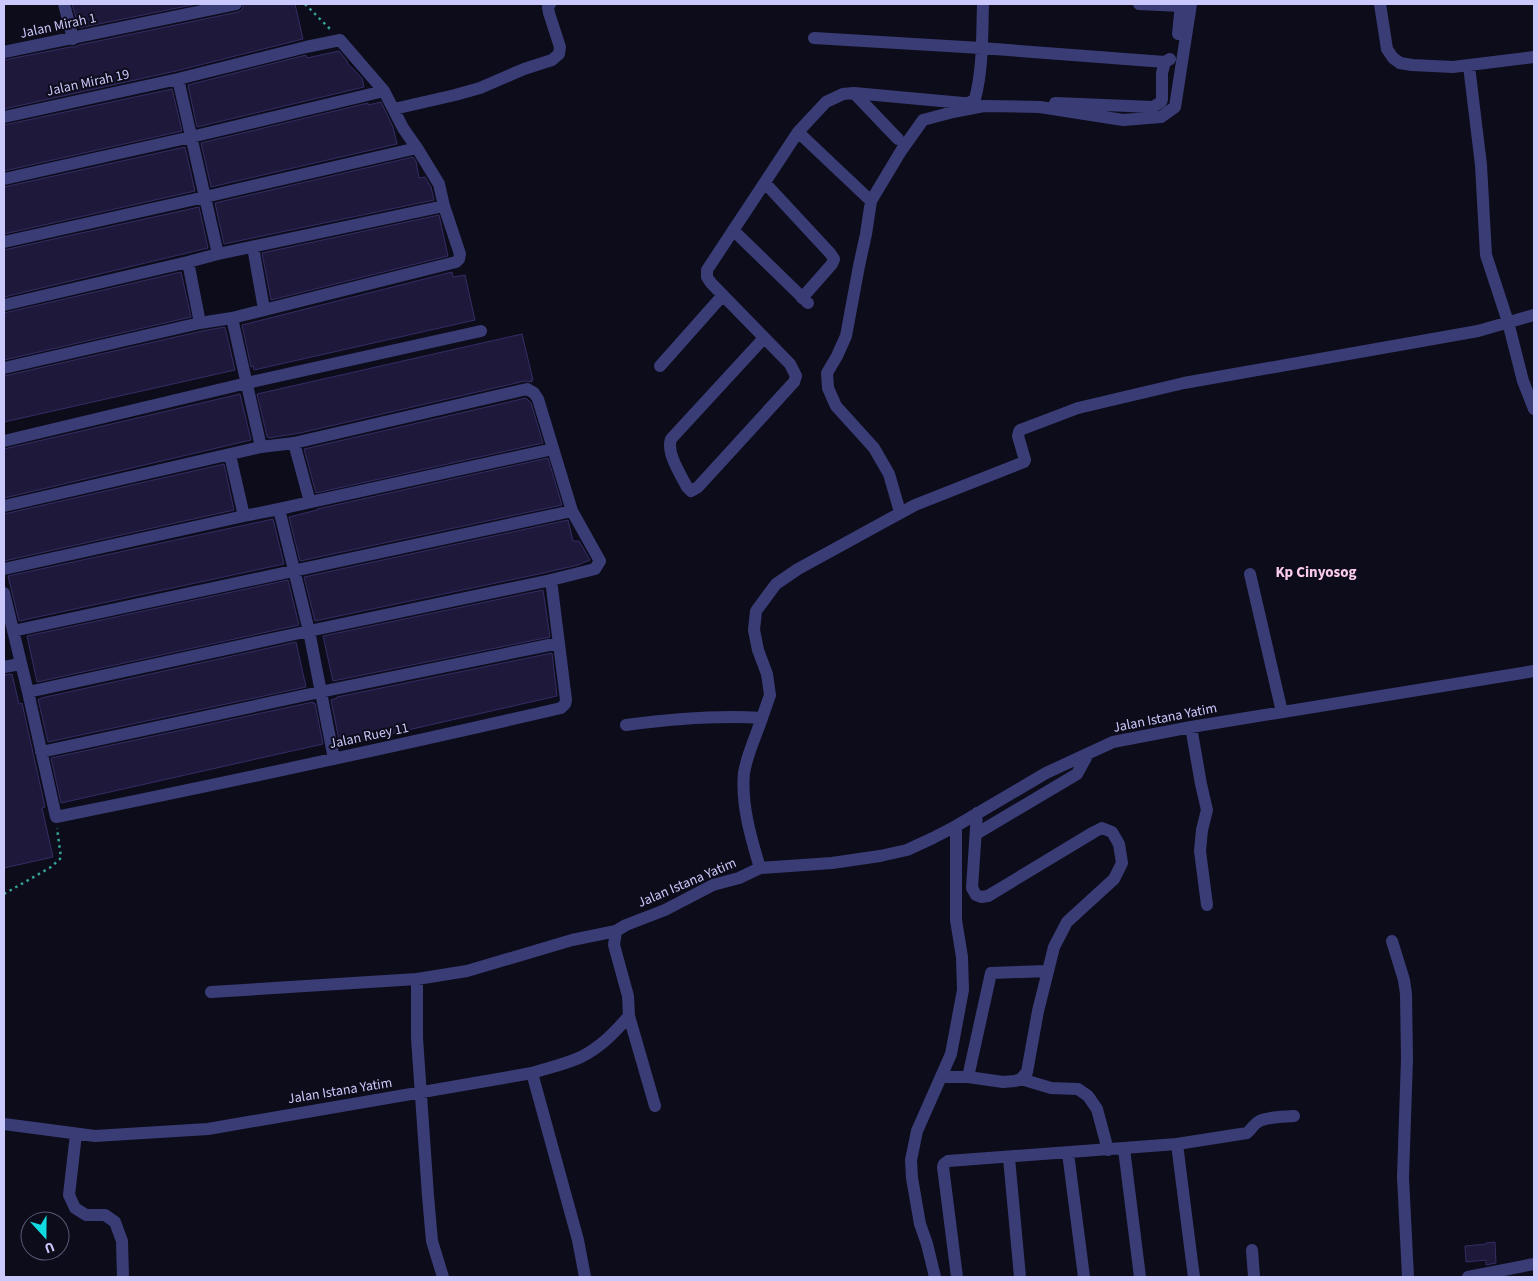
<svg xmlns="http://www.w3.org/2000/svg" width="1538" height="1281" viewBox="0 0 1538 1281" font-family="'Source Sans 3',sans-serif">
<rect width="100%" height="100%" fill="#0d0c1b"/>
<path fill="#1e193a" stroke="#342d65" d="M 72,4 L 197,4 L 79,28 Z
M 244,4 L 295,4 L 303,39 L 176,71 L 4,109 L 4,60 L 70,47 L 75,47 L 79,45 L 238,12 L 242,10 Z
M 339,51 L 347,61 L 348,64 L 362,78 L 364,87 L 197,127 L 188,85 L 306,55 L 307,58 Z
M 172,89 L 182,131 L 4,171 L 4,125 Z
M 381,102 L 393,127 L 397,144 L 211,187 L 201,143 L 368,103 L 368,105 Z
M 185,147 L 195,191 L 4,234 L 4,187 Z
M 413,157 L 416,161 L 419,178 L 425,177 L 431,187 L 434,200 L 224,244 L 215,203 Z
M 199,207 L 208,248 L 4,297 L 4,250 Z
M 439,215 L 448,256 L 271,300 L 262,253 Z
M 181,272 L 191,317 L 4,360 L 4,313 Z
M 452,272 L 453,277 L 465,275 L 475,320 L 254,370 L 253,366 L 251,367 L 242,325 Z
M 225,327 L 235,370 L 4,422 L 4,376 L 202,331 Z
M 522,334 L 533,380 L 531,380 L 532,382 L 525,381 L 300,433 L 268,438 L 267,436 L 257,394 Z
M 240,394 L 251,440 L 4,498 L 4,449 Z
M 526,398 L 531,403 L 543,443 L 316,493 L 304,449 Z
M 548,458 L 562,505 L 300,561 L 289,517 L 317,510 L 317,509 Z
M 224,464 L 234,510 L 4,561 L 4,514 Z
M 273,519 L 284,564 L 19,621 L 8,576 Z
M 568,520 L 573,541 L 579,541 L 590,560 L 578,565 L 539,574 L 315,621 L 304,577 Z
M 288,580 L 299,625 L 37,682 L 27,636 Z
M 543,590 L 550,637 L 333,681 L 323,636 Z
M 296,642 L 306,687 L 48,742 L 38,699 L 41,699 L 41,698 Z
M 552,653 L 557,696 L 342,745 L 341,740 L 339,740 L 331,700 L 337,698 L 337,697 Z
M 12,674 L 19,704 L 22,703 L 45,807 L 42,808 L 53,857 L 4,868 L 4,675 Z
M 313,702 L 313,704 L 315,703 L 323,744 L 61,803 L 51,758 Z
M 1495,1242 L 1496,1263 L 1486,1265 L 1486,1260 L 1466,1262 L 1465,1246 L 1486,1244 L 1486,1243 Z"/>
<g fill="none" stroke-linecap="round" stroke-linejoin="round">
<path stroke="#34a496" stroke-width="2.5" stroke-dasharray="2.5 4" stroke-linecap="butt" d="M 305,4 L 331,30
M 4,894 L 51,867 L 61,858 L 57,828"/>
<path stroke="#3a3c76" stroke-width="12" d="M 64,4 L 73,39
M 1139,4 L 1181,6
M 1380,4 L 1387,49 L 1393,58 L 1400,63 L 1412,65 L 1453,67 L 1534,57
M 1178,34 L 1181,4
M 814,38 L 981,48 L 1165,62
M 4,52 L 236,4
M 1469,66 L 1481,165 L 1486,255 L 1508,322 L 1523,381 L 1534,409
M 178,79 L 218,254
M 854,93 L 898,139
M 1055,103 L 1153,107 L 1161,102 L 1162,99 L 1162,73 L 1165,62 L 1170,59
M 394,109 L 455,95 L 480,88 L 524,69 L 552,60 L 559,54 L 560,47 L 549,13 L 548,7 L 550,4
M 4,117 L 178,79 L 306,47 L 340,40 L 384,91 L 403,128 L 417,148 L 439,184 L 444,206 L 460,254 L 459,259 L 456,262 L 232,318 L 200,323 L 4,368
M 798,132 L 871,201 L 866,234 L 859,266 L 846,336 L 837,356 L 827,373 L 828,388 L 836,406 L 874,448 L 889,474 L 900,512
M 4,179 L 191,137 L 384,91
M 765,183 L 830,253 L 834,259 L 832,264 L 802,298
M 871,201 L 901,151 L 923,120 L 953,112 L 984,106 L 1040,107 L 1123,120 L 1161,117 L 1175,107 L 1191,4
M 733,230 L 808,303
M 4,242 L 205,197 L 417,148
M 253,247 L 264,309
M 188,262 L 200,323
M 4,305 L 188,262 L 218,254 L 444,206
M 232,318 L 261,447
M 764,338 L 671,439 C 666,453 681,475 687,487 L 691,491 L 698,487 L 794,382 L 796,376 L 790,364 L 711,283 L 707,277 L 707,270 L 798,132 L 826,102 L 843,94 L 854,93 L 963,103 L 969,103 L 975,99 C 983,69 982,35 983,4
M 660,366 L 723,295
M 4,441 L 247,383 L 481,331
M 294,443 L 310,502
M 230,455 L 244,516
M 4,506 L 261,447 L 294,443 L 527,389 L 534,393 L 538,399 L 572,511 L 600,561 L 595,569 L 551,580 L 309,631 L 28,692
M 279,509 L 309,631 L 334,759
M 4,569 L 244,516 L 279,509 L 553,449
M 1250,574 L 1282,712
M 4,593 L 28,692 L 56,817 C 224,783 393,747 561,708 L 565,704 L 566,700 L 551,580
M 13,631 L 572,511
M 4,667 L 20,664
M 762,718 L 770,695 L 767,674 L 758,650 L 754,630 L 756,611 L 776,584 L 798,569 L 915,505 L 1024,462 L 1025,460 L 1018,436 L 1019,432 L 1020,430 L 1078,408 L 1184,383 L 1478,331 L 1534,315
M 626,725 C 671,719 717,715 762,718 C 756,736 747,754 744,773 C 741,805 751,838 760,868
M 1191,727 L 1201,784 L 1207,810 L 1202,830 L 1200,851 L 1207,905
M 41,752 L 320,692 L 559,643
M 976,834 L 1077,774 L 1088,754
M 1392,941 L 1404,980 L 1406,994 L 1407,1059 L 1403,1177 L 1408,1277
M 417,979 L 417,1038 L 428,1196 L 432,1241 L 443,1277
M 211,992 L 417,979 L 467,971 L 572,940 L 616,931
M 629,1016 L 655,1106
M 532,1073 L 578,1240 L 585,1277
M 941,1077 L 968,1077 L 1003,1082 L 1015,1081 L 1021,1079 L 1027,1072 L 1038,1011 L 1054,947 L 1067,922 L 1114,879 L 1122,863 L 1119,844 L 1112,832 L 1102,828 L 1094,832 L 988,896 L 981,897 L 976,895 L 972,888 L 977,813
M 968,1077 L 991,973 L 1048,971
M 1021,1079 L 1051,1088 L 1078,1089 L 1088,1096 L 1097,1109 L 1108,1150
M 4,1124 L 95,1136 L 208,1129 L 532,1073 C 548,1068 566,1064 581,1057 C 601,1047 615,1032 629,1016 L 628,996 L 614,945 L 616,931 L 626,925 L 665,910 L 713,885 L 739,878 L 760,868 L 832,863 L 880,856 L 907,850 L 933,838 L 956,826 L 1046,773 L 1113,742 L 1191,727 L 1534,671
M 76,1134 L 69,1195 L 75,1208 L 86,1215 L 105,1215 L 115,1222 L 122,1241 L 123,1277
M 1177,1144 L 1247,1133 C 1251,1130 1254,1124 1258,1122 C 1264,1117 1285,1117 1294,1116
M 1124,1149 L 1140,1277
M 1068,1153 L 1084,1277
M 1009,1158 L 1020,1277
M 1252,1250 L 1254,1277
M 935,1277 L 927,1244 L 920,1224 L 912,1178 L 911,1160 L 917,1131 L 951,1054 L 963,990 L 962,957 L 956,920 L 956,826
M 957,1277 L 943,1167 L 944,1164 L 948,1161 L 1177,1144 C 1183,1189 1188,1233 1194,1277
M 1468,1277 L 1534,1264"/>
</g>
<g text-anchor="middle" dominant-baseline="central" stroke-width="4" stroke-linejoin="round" paint-order="stroke">
<g font-size="14" fill="#cbc9fb" stroke="#0d0c1b">
<text transform="translate(58 26) rotate(-12)">Jalan Mirah 1</text>
<text transform="translate(88 83) rotate(-12)">Jalan Mirah 19</text>
<text transform="translate(1165 718) rotate(-11)">Jalan Istana Yatim</text>
<text transform="translate(369 736) rotate(-12)">Jalan Ruey 11</text>
<text transform="translate(687 883) rotate(-23)">Jalan Istana Yatim</text>
<text transform="translate(340 1091) rotate(-9)">Jalan Istana Yatim</text>
</g>
<g font-size="15" font-weight="bold" fill="#fbcbed" stroke="#0d0c1b">
<text x="1316" y="572">Kp Cinyosog</text>
</g>
</g>
<rect width="1538" height="1281" fill="none" stroke="#cbc9fb" stroke-width="10"/>
<g transform="translate(45 1236) rotate(159)"><circle r="24" fill="#0d0c1b" stroke="#595875"/>
<path d="M0-4L9 19L0 12L-9 19Z" fill="#0fdbe1"/>
<text y="-8" font-size="14" font-weight="bold" text-anchor="middle" fill="#cbc9fb">U</text>
</g>
</svg>
